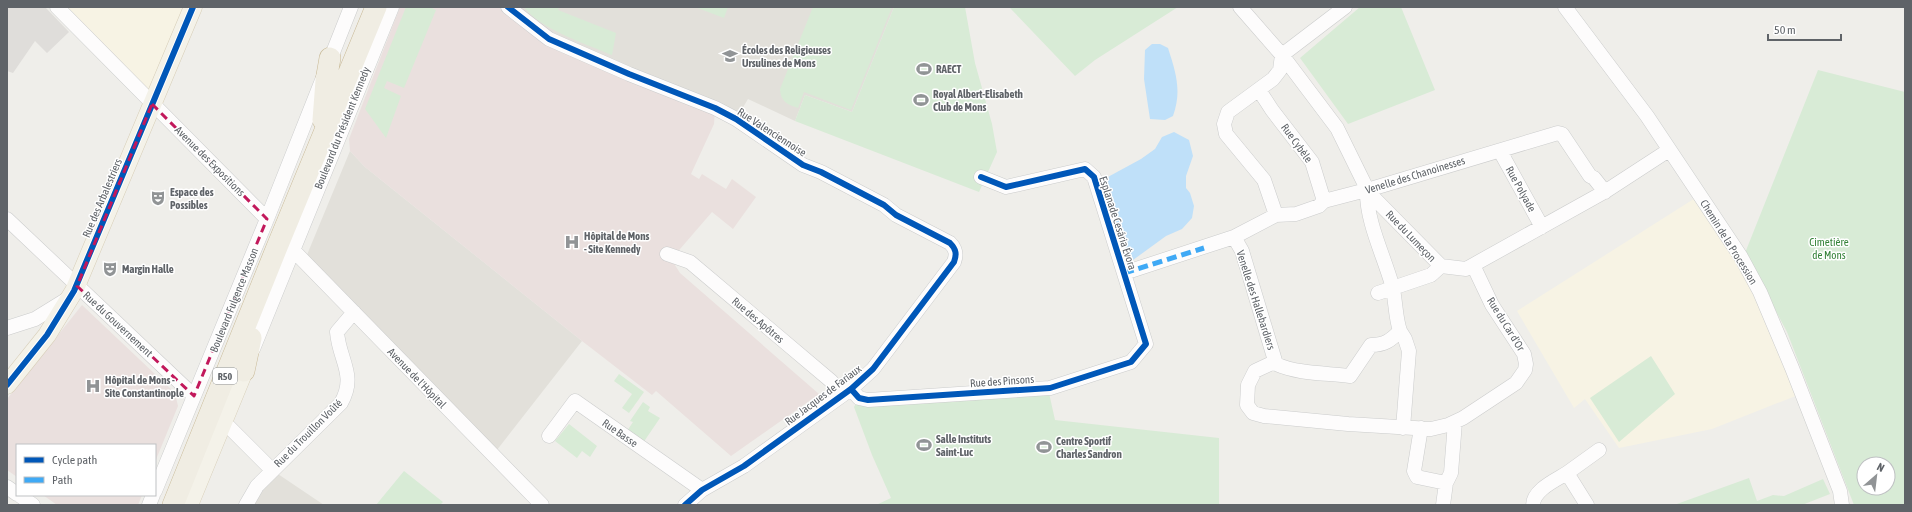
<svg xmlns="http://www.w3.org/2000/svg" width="1912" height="512" viewBox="0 0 1912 512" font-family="'Asap Condensed',sans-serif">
<rect width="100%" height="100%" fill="#efeeea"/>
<path fill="#f7f3e4" d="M 57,7 L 193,7 L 152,104 Z
M 1700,195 L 1741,257 L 1803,393 L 1712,429 L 1619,448 L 1585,399 L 1574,408 L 1517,311 Z"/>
<path fill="#dfddda" d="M 7,7 L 45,7 L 69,32 L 47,53 L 35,41 L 13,73 L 7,71 Z"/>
<path fill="#e2e0da" d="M 508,7 L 894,7 L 852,112 L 805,95 L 795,121 L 748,99 L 736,119 L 564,46 Z
M 350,151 L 365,167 L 582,341 L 493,455 L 304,262 Z
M 272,470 L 324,505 L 246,505 Z"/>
<path fill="#eae0de" d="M 400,7 L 508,7 L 527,23 L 715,108 L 714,124 L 691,174 L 699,179 L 702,174 L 726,189 L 732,179 L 756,197 L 733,229 L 712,212 L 674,256 L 668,254 L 680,273 L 819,394 L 731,456 L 656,391 L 652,395 L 582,341 L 365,167 L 350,151 L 349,139 Z
M 82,305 L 175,393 L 178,406 L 155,462 L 155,445 L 17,445 L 17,477 L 7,470 L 7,399 Z
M 43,495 L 142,495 L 138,505 L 57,505 Z"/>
<path fill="#d8ebd6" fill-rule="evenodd" d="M 406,7 L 430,7 L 436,10 L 404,88 L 387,81 L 384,88 L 401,96 L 386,138 L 365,109 Z
M 524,7 L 559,7 L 558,10 L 616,33 L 612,55 C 586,44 540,29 524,7 Z
M 695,7 L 728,7 L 724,18 Z
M 813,7 L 892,7 L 851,110 L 804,92 L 798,108 C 787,104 781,102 780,89 Z
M 894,7 L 965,7 L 975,63 L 992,124 L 997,152 L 979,192 L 795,121 L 805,95 L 852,112 Z
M 1007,7 L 1178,7 L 1095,60 L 1075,76 L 1010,8 Z
M 1360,7 L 1401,7 L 1435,90 L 1348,124 L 1300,58 Z
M 1818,70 L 1905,92 L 1905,505 L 1854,505 L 1787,332 L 1745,253 ZM 1864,464 L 1888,464 L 1888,488 L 1864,488 Z
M 1651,356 L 1675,394 L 1619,442 L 1590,398 Z
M 619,374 L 644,392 L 629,413 L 622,408 L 632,394 L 614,381 Z
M 1049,393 L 1055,420 L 1219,438 L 1219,505 L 876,505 L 891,498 L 872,455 L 854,407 L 859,398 Z
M 643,402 L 650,407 L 648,411 L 660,418 L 643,443 L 627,431 L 633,422 L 630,421 Z
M 569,424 L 597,446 L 590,457 L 582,451 L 577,458 L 555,441 Z
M 404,471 L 443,502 L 440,505 L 376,505 Z
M 1749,478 L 1757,501 L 1773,495 L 1784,496 L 1823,479 L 1830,494 L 1802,505 L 1674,505 Z"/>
<path fill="#bfe0f9" d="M 1152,44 L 1160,44 L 1168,48 C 1176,73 1182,91 1173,116 L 1165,120 L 1150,119 L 1144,79 L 1145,50 Z
M 1174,132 L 1189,140 L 1193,156 L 1186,176 L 1186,188 L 1190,193 L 1194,206 L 1192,218 L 1182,229 L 1166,236 L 1133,260 C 1119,239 1106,203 1106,178 L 1141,159 L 1155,149 L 1162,137 Z"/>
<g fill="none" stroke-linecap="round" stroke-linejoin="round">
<g stroke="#cbcccc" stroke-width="15">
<path id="minor" d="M 57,7 L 267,219
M 508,7 L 549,39 L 629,74 L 715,108 L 736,119 L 803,165 L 821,172 L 884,205 L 896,215 L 950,243 C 956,249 957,254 954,262 L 873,369 L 851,389 L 744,466 L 702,490 L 685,505
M 1240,7 L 1282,55 L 1280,70 L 1273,79 L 1228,112 L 1224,124 L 1226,134 L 1264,180 L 1276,215
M 1345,7 L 1282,55 L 1337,128 L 1369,193 L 1441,266 L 1466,269 L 1606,191 L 1669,150
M 1565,7 L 1647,116 L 1741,257 L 1760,292 L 1792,368 L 1840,491 L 1842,505
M 1259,90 L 1272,110 L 1312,162 L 1324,201
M 1500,151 L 1542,227
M 7,219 L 194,396
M 1234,237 L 1242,251 L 1276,364 C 1298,374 1326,373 1350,376 L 1371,345 C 1385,345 1391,340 1400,331 C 1395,316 1396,301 1392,285 C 1384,256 1366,221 1367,190
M 293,250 L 542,505
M 667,254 L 690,262 L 831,381 L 841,396
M 1124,273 L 1234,237 L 1276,215 L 1296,214 L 1319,206 L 1324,201 L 1374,188 L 1558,133 L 1562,134 L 1590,176 L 1594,178 L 1605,192
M 1378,293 L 1431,275 L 1441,266
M 7,328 L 35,319 L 69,298
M 1400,331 L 1405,339 L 1409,351 L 1403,428
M 253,349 L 392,7
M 1276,364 L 1272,363 L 1255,371 L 1248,385 L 1247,405 L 1253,413 L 1264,416 L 1348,424 L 1431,429 L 1448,425 L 1463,418 L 1516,383 L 1525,370 L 1526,364 L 1524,354 L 1492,305 L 1473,265
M 851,389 L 859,398 L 868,400 L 1050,388 L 1131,362 L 1146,344 L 1094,177 L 1085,169 L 1006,187 L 981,177
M 223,425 L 229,427 L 272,470
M 1421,428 L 1414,471 L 1417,477 L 1446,483 L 1451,473 L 1455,422
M 549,436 L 575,401 L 702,490
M 1567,473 L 1599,450
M 7,487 L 17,494
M 155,491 L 267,219 L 351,7
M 19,495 L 33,505
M 149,505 L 153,495
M 246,505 L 257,486 L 341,403 C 357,375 339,360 337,332 L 354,312
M 1443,505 L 1446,483
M 1533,505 C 1533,490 1556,480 1567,473 L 1587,505"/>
</g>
<g stroke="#d7ceb8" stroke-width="19">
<path id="major" d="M 7,385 L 47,335 L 74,291 L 193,7
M 189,505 L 244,371"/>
</g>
<g stroke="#c8b996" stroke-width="22">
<path id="highway" d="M 323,120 L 326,81 L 330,58
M 244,371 L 251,338
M 173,505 L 277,247 L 376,7"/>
</g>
<use href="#minor" stroke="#fdfcfc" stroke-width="14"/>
<use href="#major" stroke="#f4f2e9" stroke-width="18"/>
<use href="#highway" stroke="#f0ede3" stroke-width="21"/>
<path stroke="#3fa9f5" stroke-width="5" stroke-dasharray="10 5" stroke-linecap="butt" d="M 1124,273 L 1204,248"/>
<g stroke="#fff" stroke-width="8">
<path id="cycleway" d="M 508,7 L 549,39 L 629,74 L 715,108 L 736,119 L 803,165 L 821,172 L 884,205 L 896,215 L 950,243 C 956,249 957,254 954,262 L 873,369 L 851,389 L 744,466 L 702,490 L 685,505
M 7,385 L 47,335 L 74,291 L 193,7
M 851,389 L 859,398 L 868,400 L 1050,388 L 1131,362 L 1146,344 L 1094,177 L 1085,169 L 1006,187 L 981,177"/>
</g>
<use href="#cycleway" stroke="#0057b8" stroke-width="6"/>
</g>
<path fill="none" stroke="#c2185b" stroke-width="3" stroke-dasharray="8 5" stroke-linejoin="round" d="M 152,104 L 267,219 L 194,396 L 77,286 Z"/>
<defs>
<g id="university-bare" transform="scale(1.2)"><path d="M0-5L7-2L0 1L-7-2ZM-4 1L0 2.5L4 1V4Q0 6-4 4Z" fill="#919496" stroke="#fff" stroke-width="2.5" paint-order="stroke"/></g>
<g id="stadium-bare" transform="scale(1.2)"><path d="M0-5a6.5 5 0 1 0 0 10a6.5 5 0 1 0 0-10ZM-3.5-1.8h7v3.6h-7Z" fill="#919496" stroke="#fff" stroke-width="2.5" paint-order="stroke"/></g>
<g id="theatre-bare" transform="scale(1.2)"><path d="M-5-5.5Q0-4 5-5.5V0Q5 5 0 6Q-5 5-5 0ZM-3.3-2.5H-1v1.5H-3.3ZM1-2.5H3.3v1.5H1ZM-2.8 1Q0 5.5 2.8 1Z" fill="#919496" stroke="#fff" stroke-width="2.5" paint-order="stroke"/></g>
<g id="hospital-bare" transform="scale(1.2)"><path d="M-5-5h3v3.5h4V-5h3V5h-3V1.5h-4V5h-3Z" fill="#919496" stroke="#fff" stroke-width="2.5" paint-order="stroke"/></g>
</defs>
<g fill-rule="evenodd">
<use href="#university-bare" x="730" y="56"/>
<use href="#stadium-bare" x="924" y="69"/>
<use href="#stadium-bare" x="921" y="100"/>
<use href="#theatre-bare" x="158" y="198"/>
<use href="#hospital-bare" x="572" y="242"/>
<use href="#theatre-bare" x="110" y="269"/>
<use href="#hospital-bare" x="93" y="386"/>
<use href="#stadium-bare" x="924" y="445"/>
<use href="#stadium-bare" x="1044" y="447"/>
</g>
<g text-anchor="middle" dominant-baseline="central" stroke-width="3" stroke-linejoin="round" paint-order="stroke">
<rect fill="#fff" stroke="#8f9295" stroke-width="1" x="213" y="368" width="24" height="16" rx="3"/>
<g font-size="10" font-weight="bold" fill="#5f6368">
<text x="225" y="376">R50</text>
</g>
<g font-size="11" font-weight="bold" fill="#5f6368" stroke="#fff" text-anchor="start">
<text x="742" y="50">Écoles des Religieuses<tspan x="742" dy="13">Ursulines de Mons</tspan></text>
<text x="936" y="69">RAECT</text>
<text x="933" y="94">Royal Albert-Elisabeth<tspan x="933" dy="13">Club de Mons</tspan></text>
<text x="170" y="192">Espace des<tspan x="170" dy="13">Possibles</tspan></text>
<text x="584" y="236">Hôpital de Mons<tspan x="584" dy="13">- Site Kennedy</tspan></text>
<text x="122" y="269">Margin Halle</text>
<text x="105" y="380">Hôpital de Mons -<tspan x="105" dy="13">Site Constantinople</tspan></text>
<text x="936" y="439">Salle Instituts<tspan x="936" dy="13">Saint-Luc</tspan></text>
<text x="1056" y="441">Centre Sportif<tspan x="1056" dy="13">Charles Sandron</tspan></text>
</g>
<g font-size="11" fill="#5f6368" stroke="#fff">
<text transform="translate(342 128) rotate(-68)">Boulevard du Président Kennedy</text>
<text transform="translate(772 132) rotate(33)">Rue Valenciennoise</text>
<text transform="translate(1297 143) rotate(54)">Rue Cybèle</text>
<text transform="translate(210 161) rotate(45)">Avenue des Expositions</text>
<text transform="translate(1415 175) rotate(-17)">Venelle des Chanoinesses</text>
<text transform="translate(1521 189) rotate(61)">Rue Polyade</text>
<text transform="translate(102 198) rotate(-67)">Rue des Arbalestriers</text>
<text transform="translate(1118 223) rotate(72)">Esplanade Cesária Évora</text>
<text transform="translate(1411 236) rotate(46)">Rue du Lumeçon</text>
<text transform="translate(1729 242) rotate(58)">Chemin de la Procession</text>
<text transform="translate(234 300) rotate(-68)">Boulevard Fulgence Masson</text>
<text transform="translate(1256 300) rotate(72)">Venelle des Hallebardiers</text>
<text transform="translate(758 320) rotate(40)">Rue des Apôtres</text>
<text transform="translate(118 324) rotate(43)">Rue du Gouvernement</text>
<text transform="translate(1506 324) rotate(58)">Rue du Car d'Or</text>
<text transform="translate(417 378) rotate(46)">Avenue de l'Hôpital</text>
<text transform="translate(1002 381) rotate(-4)">Rue des Pinsons</text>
<text transform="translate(823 395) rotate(-37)">Rue Jacques de Fariaux</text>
<text transform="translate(308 433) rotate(-45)">Rue du Trouillon Voûté</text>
<text transform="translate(620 433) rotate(35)">Rue Basse</text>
</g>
<g font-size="11" fill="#348238" stroke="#fff">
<text x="1829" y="242">Cimetière<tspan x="1829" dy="13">de Mons</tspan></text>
</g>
</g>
<rect width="1912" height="512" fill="none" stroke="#5f6368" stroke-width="16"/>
<rect x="16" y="444" width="140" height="52" fill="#ffffff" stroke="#bfc1c3"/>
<rect x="24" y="457" width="20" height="6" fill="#0057b8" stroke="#bfc1c3"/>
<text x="52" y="464" font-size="12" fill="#5f6368">Cycle path</text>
<rect x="24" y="477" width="20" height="6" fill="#3fa9f5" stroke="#bfc1c3"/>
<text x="52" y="484" font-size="12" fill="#5f6368">Path</text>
<g transform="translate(1876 476) rotate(28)"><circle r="19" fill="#ffffff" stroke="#bfc1c3"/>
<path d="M0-3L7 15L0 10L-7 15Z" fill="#919496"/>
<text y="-6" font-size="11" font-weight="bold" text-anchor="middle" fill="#5f6368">N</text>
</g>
<path d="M1768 34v6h73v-6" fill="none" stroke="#5f6368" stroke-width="2"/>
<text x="1774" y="34" font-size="12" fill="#5f6368" stroke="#ffffff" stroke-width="3" paint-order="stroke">50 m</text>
</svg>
